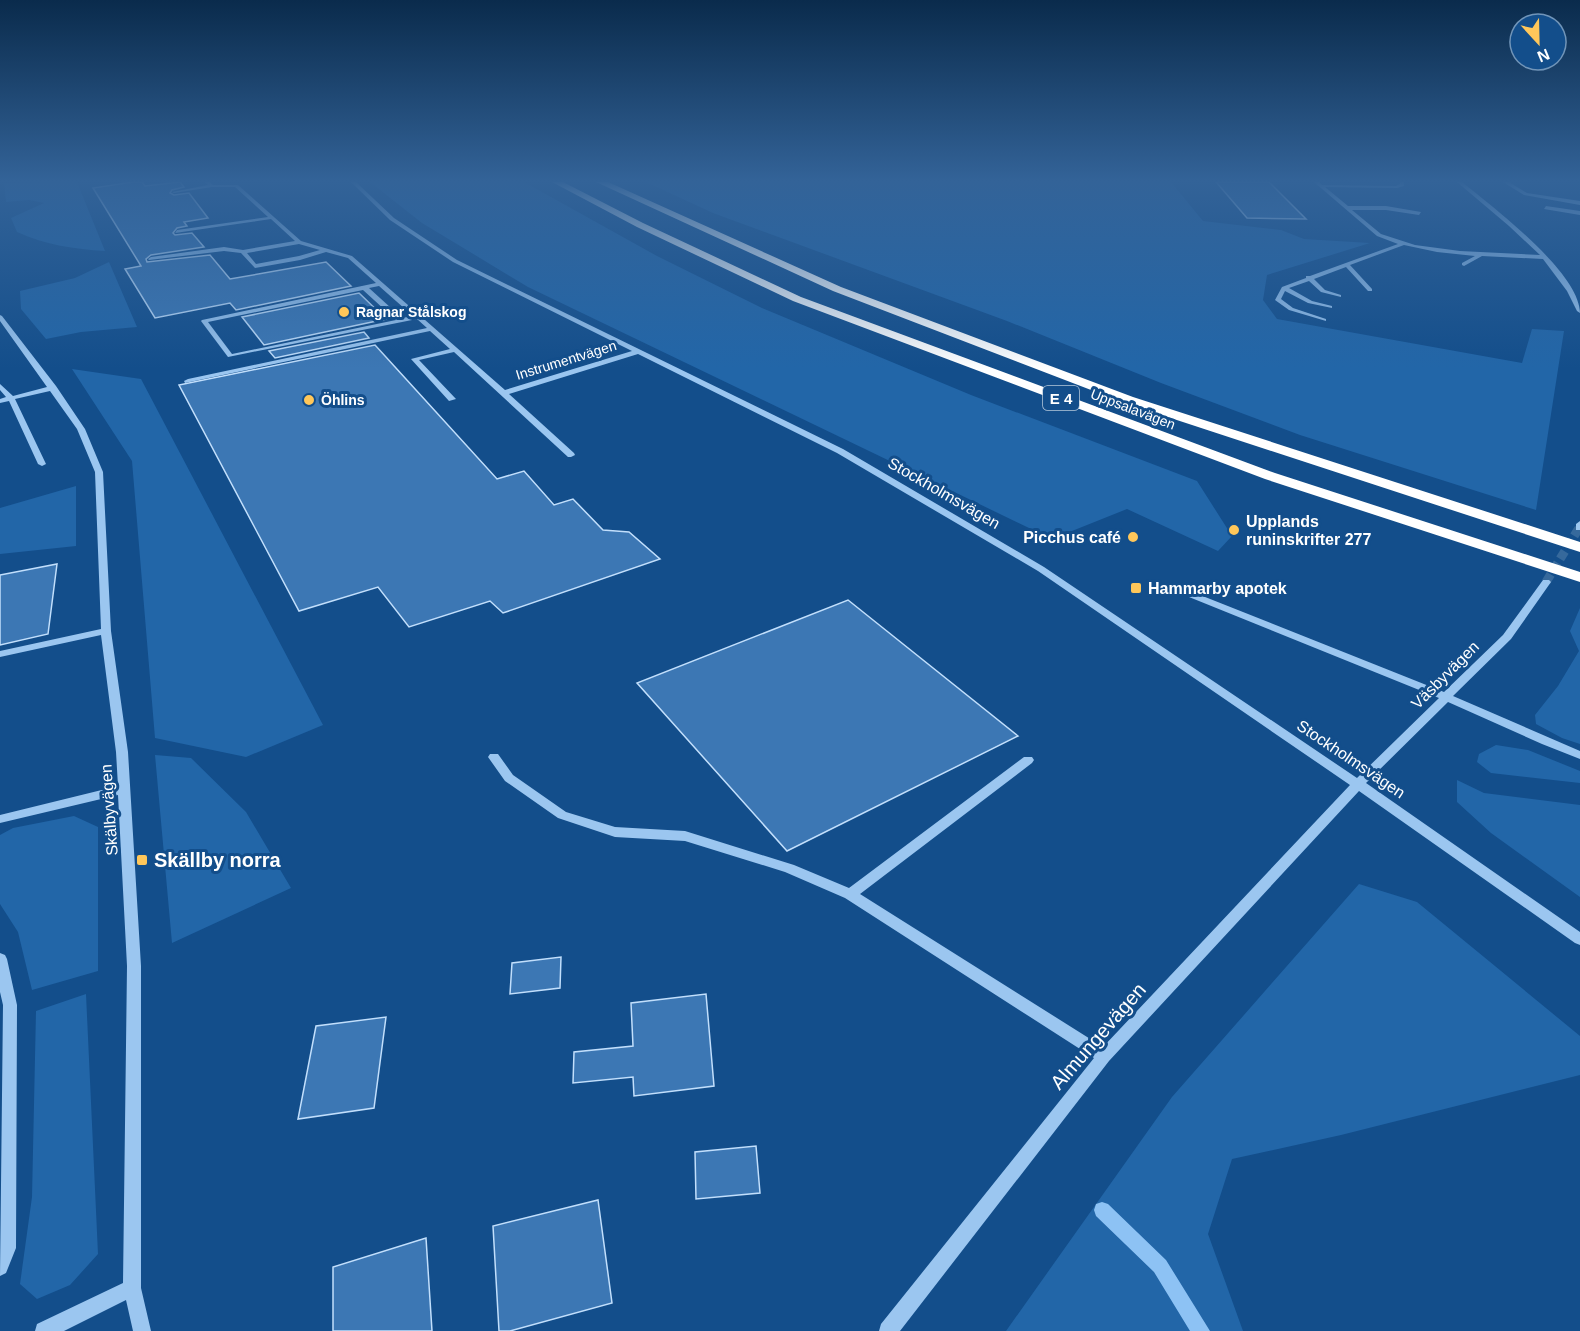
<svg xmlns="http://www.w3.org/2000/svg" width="1580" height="1331" viewBox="0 0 1580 1331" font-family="Helvetica,sans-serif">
<rect width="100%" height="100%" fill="#134e8b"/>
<path fill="#2266a8" d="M 77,182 L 105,251 C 74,249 46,245 17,232 L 11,218 L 44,203 L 29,200 L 6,202 L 4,183 Z
M 370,182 L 524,182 L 657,256 L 762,308 L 971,395 L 1197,481 L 1232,536 L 1218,551 L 1127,509 L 1052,539 L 528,287 L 422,223 Z
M 646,182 L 1171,182 L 1203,221 L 1281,230 L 1304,239 L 1370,243 L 1267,275 L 1263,300 L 1277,319 L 1522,363 L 1532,329 L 1564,331 L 1536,510 L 1300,435 L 1161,383 L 1007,321 L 713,213 Z
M 109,262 L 137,327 L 81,332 L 46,339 L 21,309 L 20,291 L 75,278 Z
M 72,369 L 141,379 L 323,725 L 246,757 L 155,738 L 132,461 Z
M 76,486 L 76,546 L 0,554 L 0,508 Z
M 1580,608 L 1580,744 L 1562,738 L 1536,724 L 1535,715 L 1558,686 L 1579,651 L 1570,631 Z
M 1496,745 L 1528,750 L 1580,771 L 1580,783 L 1491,773 L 1477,762 L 1479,754 Z
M 155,755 L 191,758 L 246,812 L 291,888 L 172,943 Z
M 1457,780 L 1484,793 L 1580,805 L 1580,897 L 1491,833 L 1457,802 Z
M 74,816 L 98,827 L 98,971 L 32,990 L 18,932 L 0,904 L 0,835 L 13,828 Z
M 1359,884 L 1417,902 L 1580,1036 L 1580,1075 L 1341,1135 L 1232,1159 L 1208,1234 L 1243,1331 L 1006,1331 L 1172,1097 Z
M 86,994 L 98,1254 L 70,1285 L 37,1299 L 20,1284 L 32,1197 L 36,1011 Z"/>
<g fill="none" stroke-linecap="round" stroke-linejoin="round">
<path fill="#8dc2f4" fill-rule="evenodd" d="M 1102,1202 L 1108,1204 L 1166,1260 L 1210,1331 L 1190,1331 L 1154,1272 L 1096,1216 L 1094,1210 L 1096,1204 Z"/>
</g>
<path fill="#3c77b4" stroke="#c2dffc" stroke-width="1.5" d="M 133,182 L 142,182 L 145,186 L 180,182 L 184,187 L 172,190 L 170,193 L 174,195 L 189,193 L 208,218 L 184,222 L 187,226 L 177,228 L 173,233 L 175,235 L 192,233 L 204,247 L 151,255 L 146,259 L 147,262 L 210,255 L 230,279 L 326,262 L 351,286 L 236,310 L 230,303 L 155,318 L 125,269 L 141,266 L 93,188 Z
M 1216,182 L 1269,182 L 1306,219 L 1247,218 Z
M 359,293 L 386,319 L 264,345 L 242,317 Z
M 364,332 L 369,338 L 275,358 L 269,351 Z
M 375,345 L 497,479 L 524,471 L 554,505 L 573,499 L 603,530 L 629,532 L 660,559 L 503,613 L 490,601 L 409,627 L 378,587 L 299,611 L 179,385 Z
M 57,564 L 48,634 L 0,645 L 0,575 Z
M 848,600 L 1018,736 L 787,851 L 637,683 Z
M 561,957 L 560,988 L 510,994 L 512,963 Z
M 706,994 L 714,1086 L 634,1096 L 633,1077 L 573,1083 L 574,1052 L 633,1046 L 631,1003 Z
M 386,1017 L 374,1108 L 298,1119 L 316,1026 Z
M 756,1146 L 760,1193 L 696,1199 L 695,1152 Z
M 598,1200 L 612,1303 L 510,1331 L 499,1331 L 493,1226 Z
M 426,1238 L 432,1331 L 333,1331 L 333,1267 Z"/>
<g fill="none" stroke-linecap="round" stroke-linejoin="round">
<path stroke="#36699c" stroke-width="9" stroke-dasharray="9 4.5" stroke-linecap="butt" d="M 1546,582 L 1579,528"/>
<path fill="#9bc6f0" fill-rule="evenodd" d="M 205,182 L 210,182 L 213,185 L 238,185 L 301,241 L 352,256 L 505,390 L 632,351 L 453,262 L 390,220 L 351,182 L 356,182 L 394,218 L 457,260 L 843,449 L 1044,567 L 1357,778 L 1439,698 L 1189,597 L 1187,595 L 1189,593 L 1195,593 L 1444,692 L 1503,635 L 1543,580 L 1549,580 L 1551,582 L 1511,639 L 1453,696 L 1580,751 L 1580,759 L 1542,744 L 1448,702 L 1366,783 L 1580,932 L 1580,945 L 1575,943 L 1359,791 L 1109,1061 L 900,1331 L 879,1331 L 881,1324 L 1094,1058 L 845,898 L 785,872 L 685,841 L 615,837 L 558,818 L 505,781 L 488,757 L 490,754 L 498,754 L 513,775 L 566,812 L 615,827 L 685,831 L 794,865 L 849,888 L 1024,757 L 1032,757 L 1034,760 L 1032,763 L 860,894 L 1103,1047 L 1350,785 L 1038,571 L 837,453 L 638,354 L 509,394 L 574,453 L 575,455 L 571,457 L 568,457 L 454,352 L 419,360 L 456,399 L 449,401 L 411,359 L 450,349 L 430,331 L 185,383 L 184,381 L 188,379 L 427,328 L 417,319 L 228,357 L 201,321 L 202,320 L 376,283 L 348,258 L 326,252 L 300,260 L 255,268 L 241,253 L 224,251 L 149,260 L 148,259 L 151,257 L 224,247 L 243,250 L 295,241 L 271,219 L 175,233 L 177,230 L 268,217 L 235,187 L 212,187 L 174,193 L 172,192 L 208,185 ZM 299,244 L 320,250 L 299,256 L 256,264 L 247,253 ZM 379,286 L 413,316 L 402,318 L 369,288 ZM 363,290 L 396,320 L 232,354 L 208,322 Z
M 1314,182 L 1319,182 L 1322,185 L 1396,186 L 1400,184 L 1400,182 L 1404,182 L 1404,186 L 1397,188 L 1325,187 L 1348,206 L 1386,206 L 1421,212 L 1419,215 L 1386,210 L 1352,210 L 1381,234 L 1415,245 L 1460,251 L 1540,255 L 1509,226 L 1457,182 L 1462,182 C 1493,207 1580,273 1580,313 L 1577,311 L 1567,291 L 1543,259 L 1482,256 L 1464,266 L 1462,265 L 1462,263 L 1475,256 L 1437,252 L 1404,245 L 1350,265 L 1372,289 L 1372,291 L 1368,291 L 1346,267 L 1314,279 L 1325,290 L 1341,295 L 1341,297 L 1321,292 L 1309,281 L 1289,288 L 1312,301 L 1332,306 L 1332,308 L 1308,303 L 1285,291 L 1281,299 L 1293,308 L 1326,319 L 1326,321 L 1289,310 L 1275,300 L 1282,287 L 1306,278 L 1306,276 L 1310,276 L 1398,244 L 1377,236 Z
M 1503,182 L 1509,182 L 1527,193 L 1580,201 L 1580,205 L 1524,195 Z
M 1546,206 L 1580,211 L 1580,215 L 1544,209 Z
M 0,315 L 2,316 L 56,386 L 85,429 L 103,472 L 111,631 L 128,752 L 141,966 L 141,1288 L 151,1331 L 133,1331 L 126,1300 L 64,1331 L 35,1331 L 37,1324 L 123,1283 L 127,966 L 118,795 L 0,823 L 0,815 L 118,786 L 116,752 L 101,635 L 0,657 L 0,651 L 101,629 L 95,472 L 77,429 L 50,391 L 15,399 L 46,464 L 42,466 L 38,464 L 9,401 L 0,403 L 0,399 L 6,397 L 0,390 L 0,384 L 13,396 L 47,387 L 0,321 Z
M 1580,521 L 1580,530 L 1576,530 L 1576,524 Z
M 0,953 L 5,955 L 7,959 L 17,1005 L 16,1248 L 6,1273 L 0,1276 L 3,1005 L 0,992 Z"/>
<path fill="#fff" fill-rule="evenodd" d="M 552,182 L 563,182 L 643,223 L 801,297 L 1275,473 L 1580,572 L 1580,582 L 1265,479 L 793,301 L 637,227 Z
M 596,182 L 608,182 L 841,287 L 1133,397 L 1580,542 L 1580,552 L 1125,403 L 833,291 Z"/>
</g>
<linearGradient id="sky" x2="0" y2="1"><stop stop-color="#0a2b4c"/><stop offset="0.49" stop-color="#336398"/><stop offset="1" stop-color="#336398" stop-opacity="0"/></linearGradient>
<rect width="1580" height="369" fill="url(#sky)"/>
<g fill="#ffc75a" stroke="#134e8b" stroke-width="2">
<circle cx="344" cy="312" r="6"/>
<circle cx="309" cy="400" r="6"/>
<circle cx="1234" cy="530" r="6"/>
<circle cx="1133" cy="537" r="6"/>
<rect x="1130" y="582" width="12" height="12" rx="3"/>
<rect x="136" y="854" width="12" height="12" rx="3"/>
</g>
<g text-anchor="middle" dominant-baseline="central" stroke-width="6" stroke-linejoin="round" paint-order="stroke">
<g font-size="14" font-weight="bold" fill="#fff" stroke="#134e8b" text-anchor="start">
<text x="356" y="312">Ragnar Stålskog</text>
<text x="321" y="400">Öhlins</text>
</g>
<g font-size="14" fill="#fff" stroke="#134e8b">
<text transform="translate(566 360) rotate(-17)">Instrumentvägen</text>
<text transform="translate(1133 409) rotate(21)">Uppsalavägen</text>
</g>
<rect fill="#134e8b" stroke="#b8cadc" stroke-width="1.5" x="1043" y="386" width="36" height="24" rx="4.5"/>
<g font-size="15" font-weight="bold" fill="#fff">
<text x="1061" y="398">E 4</text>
</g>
<g font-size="16" fill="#fff" stroke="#134e8b">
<text transform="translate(944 493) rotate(30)">Stockholmsvägen</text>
<text transform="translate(1445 675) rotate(-45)">Väsbyvägen</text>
<text transform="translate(1351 759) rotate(34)">Stockholmsvägen</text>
<text transform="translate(109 810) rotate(-94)">Skälbyvägen</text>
</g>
<g font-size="16" font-weight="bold" fill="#fff" stroke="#134e8b" text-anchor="start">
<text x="1246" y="521">Upplands<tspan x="1246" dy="18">runinskrifter 277</tspan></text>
<text x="1121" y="537" text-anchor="end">Picchus café</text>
<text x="1148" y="588">Hammarby apotek</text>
</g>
<g font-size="20" font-weight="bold" fill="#fff" stroke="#134e8b" text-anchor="start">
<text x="154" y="860">Skällby norra</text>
</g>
<g font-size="20" fill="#fff" stroke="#134e8b">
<text transform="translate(1098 1036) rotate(-49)">Almungevägen</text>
</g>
</g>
<g transform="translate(1538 42) rotate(158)"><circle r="28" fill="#134e8b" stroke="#7195b9" stroke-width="1.5"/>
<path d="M0-4.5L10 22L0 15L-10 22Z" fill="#ffc75a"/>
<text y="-9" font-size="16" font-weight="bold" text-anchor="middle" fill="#ffffff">N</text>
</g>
</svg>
